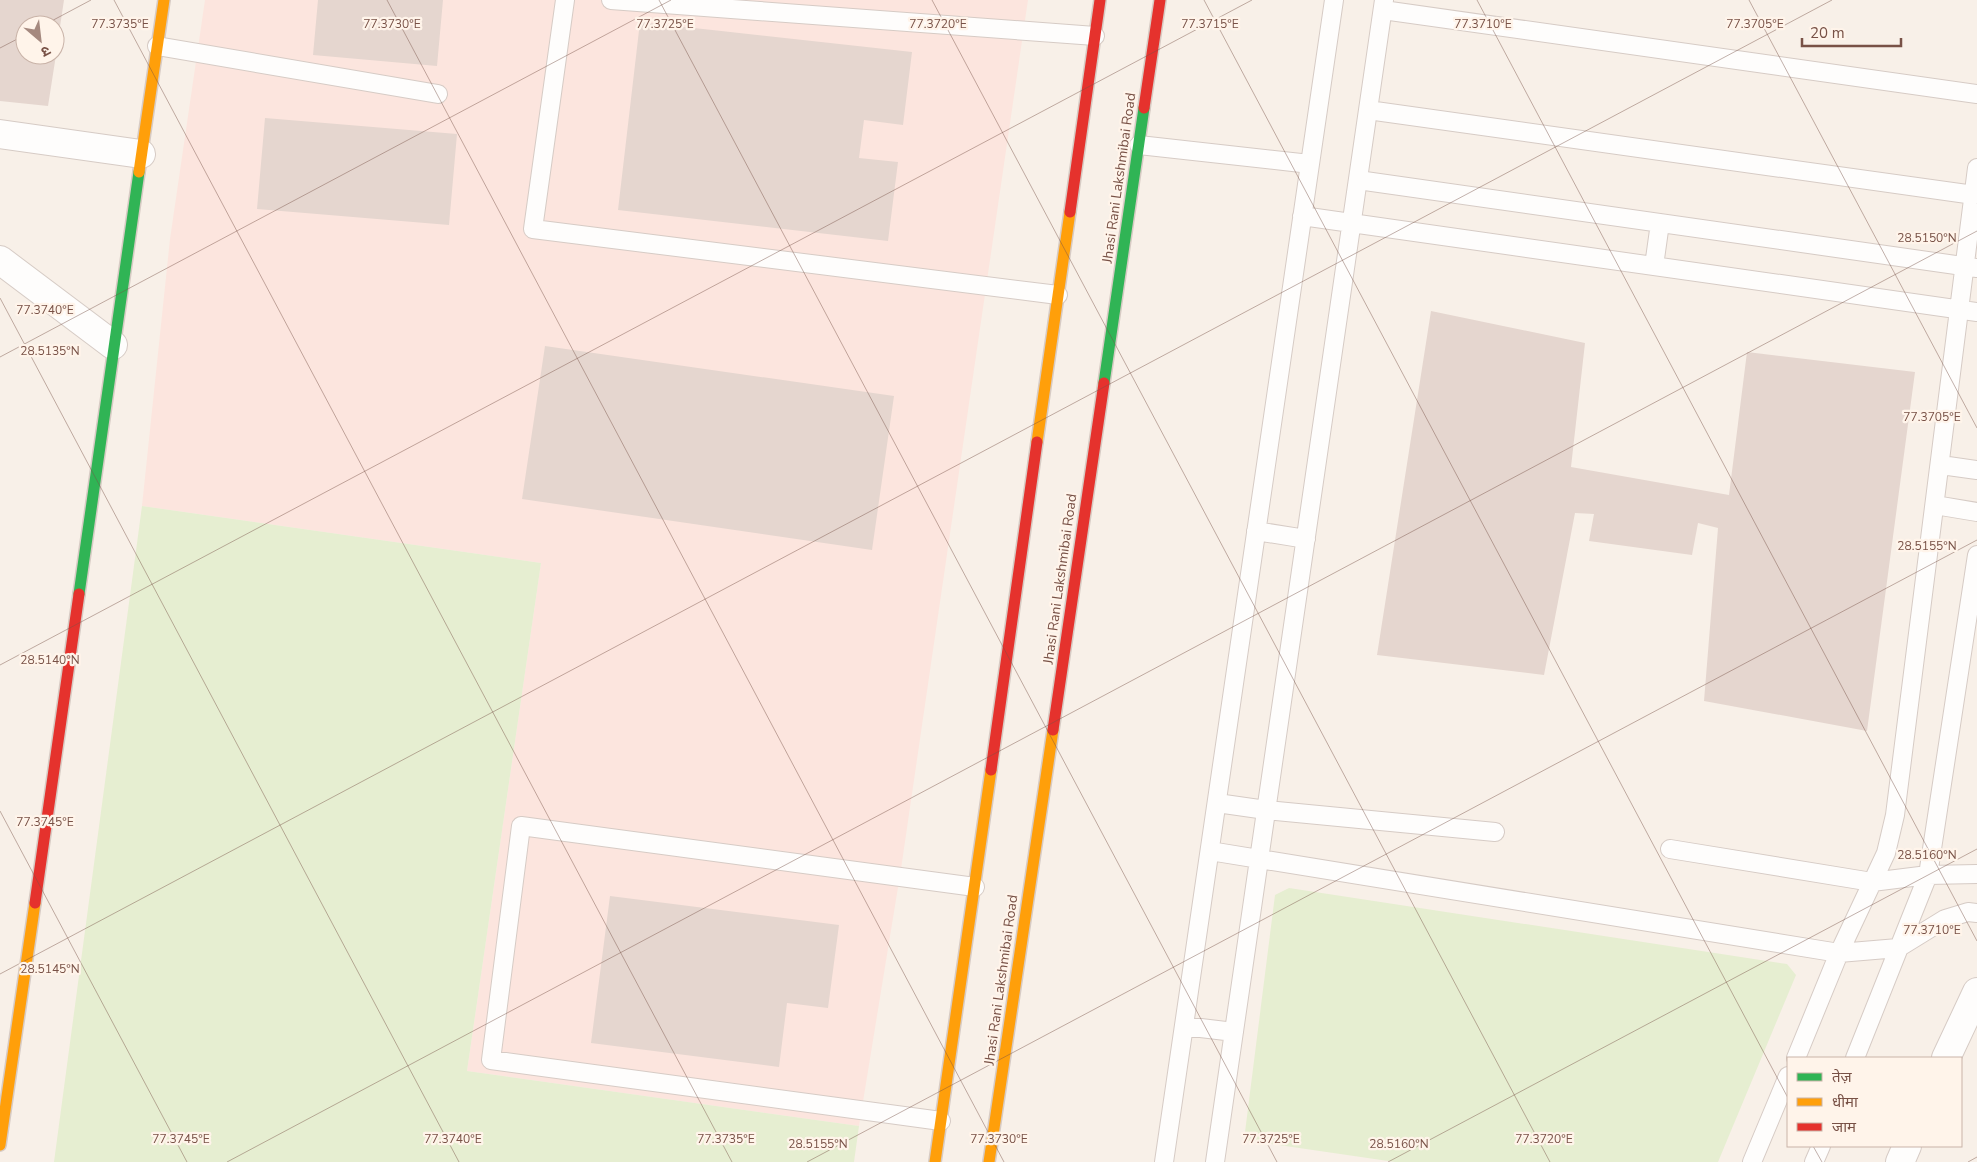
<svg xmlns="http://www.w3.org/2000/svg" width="1977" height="1162" viewBox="0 0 1977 1162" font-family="'Nunito Sans','Noto Sans Devanagari',sans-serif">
<rect width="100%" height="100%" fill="#f8f0e8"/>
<path fill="#fce5de" d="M 205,0 L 1028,0 L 901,869 L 859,1126 L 467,1071 L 541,563 L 142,506 L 170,239 Z"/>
<path fill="#e6eed1" d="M 142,506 L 541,563 L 467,1071 L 859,1126 L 854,1162 L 54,1162 Z
M 1289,888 L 1787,964 L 1796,975 L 1718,1162 L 1395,1162 L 1244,1140 L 1275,895 Z"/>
<path fill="#e5d6cf" d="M 0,0 L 64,0 L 56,53 L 55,25 L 25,25 L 25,55 L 56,55 L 48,106 L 0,101 Z
M 318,0 L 443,0 L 437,66 L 313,55 Z
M 640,22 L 912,52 L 903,125 L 864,120 L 859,158 L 898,162 L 888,241 L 618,210 Z
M 265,118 L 457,134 L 449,225 L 257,209 Z
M 1431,311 L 1585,343 L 1571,467 L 1729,495 L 1747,352 L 1915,372 L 1867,731 L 1704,701 L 1718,528 L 1698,523 L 1692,555 L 1589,541 L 1594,514 L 1575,513 L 1544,675 L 1377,655 Z
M 545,346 L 894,396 L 872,550 L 522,499 Z
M 610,896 L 839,925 L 828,1008 L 787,1003 L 779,1067 L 591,1043 Z"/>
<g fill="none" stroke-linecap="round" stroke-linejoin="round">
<g stroke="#d6cbc5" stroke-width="20">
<path id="lane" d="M 565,0 L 533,229 L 1058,295
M 611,0 L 1095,36
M 1383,10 L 1977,94
M 157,46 L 438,94
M 1368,110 L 1974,195
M 1139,145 L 1310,164
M 1358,180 L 1977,268
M 1302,216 L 1977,312
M 1654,266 L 1660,223
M 1941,465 L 1977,470
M 1935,505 L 1977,512
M 1256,531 L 1306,539
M 1217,803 L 1266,810 L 1495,832
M 1670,849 L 1872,882 L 1928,875 L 1977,874
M 1210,851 L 1839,953 L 1898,948 L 1945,919 L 1968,912 L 1977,913
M 1184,1026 L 1234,1032
M 1796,1058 L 1839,953 L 1886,853 L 1895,815 L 1977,168
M 1855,1058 L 1928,875 L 1977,555
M 941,1121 L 491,1060 L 521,826 L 975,887
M 1164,1162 L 1334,0
M 1215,1162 L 1384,0
M 1752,1162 L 1788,1076
M 1814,1162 L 1821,1146"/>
</g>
<g stroke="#d6cbc5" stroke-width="30">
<path id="street" d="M 0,134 L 141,154
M 0,260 L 113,345
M 1946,1058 L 1977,992
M 1900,1162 L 1907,1146"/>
</g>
<g stroke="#d7cbc4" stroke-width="14">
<path id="fast" d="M 1104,383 L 1144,108
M 79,594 L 139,172"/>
</g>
<g stroke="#d7cbc4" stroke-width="14">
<path id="slow" d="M 139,172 L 164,0
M 1037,442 L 1070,212
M 0,1145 L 35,903
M 935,1162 L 991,770
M 989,1162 L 1053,730"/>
</g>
<g stroke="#d7cbc4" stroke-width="14">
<path id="jam" d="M 1144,108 L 1160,0
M 1070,212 L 1100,0
M 1053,730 L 1104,383
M 991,770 L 1037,442
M 35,903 L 79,594"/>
</g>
<use href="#lane" stroke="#fefdfc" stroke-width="18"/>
<use href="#street" stroke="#fefdfc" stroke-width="28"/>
<use href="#fast" stroke="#30b455" stroke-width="11"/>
<use href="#slow" stroke="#ff9f0a" stroke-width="11"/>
<use href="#jam" stroke="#e5322d" stroke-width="11"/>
</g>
<path fill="none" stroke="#785146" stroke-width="1" stroke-opacity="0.45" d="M 114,0 L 732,1162M 387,0 L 1004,1162M 659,0 L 1277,1162M 932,0 L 1550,1162M 1204,0 L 1788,1098M 1477,0 L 1977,941M 1749,0 L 1977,428M 44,25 L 91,0M 0,48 L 25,35M 0,298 L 459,1162M 0,357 L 671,0M 0,665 L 1252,0M 0,811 L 187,1162M 0,974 L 1832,0M 1813,1146 L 1822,1162M 227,1162 L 1977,231M 807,1162 L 1977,540M 1388,1162 L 1977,849M 1968,1162 L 1977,1157"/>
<g text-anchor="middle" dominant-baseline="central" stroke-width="4.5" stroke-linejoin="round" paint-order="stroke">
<g font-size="14" fill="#785146" stroke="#fff4ea">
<text transform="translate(1119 178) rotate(-82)">Jhasi Rani Lakshmibai Road</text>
<text transform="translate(1060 579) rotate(-82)">Jhasi Rani Lakshmibai Road</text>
<text transform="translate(1001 980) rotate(-82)">Jhasi Rani Lakshmibai Road</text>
</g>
</g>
<g font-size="12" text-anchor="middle" fill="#785146" stroke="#fff4ea" stroke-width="4.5" stroke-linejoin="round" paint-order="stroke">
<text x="120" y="28">77.3735°E</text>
<text x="392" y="28">77.3730°E</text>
<text x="665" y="28">77.3725°E</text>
<text x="938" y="28">77.3720°E</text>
<text x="1210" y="28">77.3715°E</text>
<text x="1483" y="28">77.3710°E</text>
<text x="1755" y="28">77.3705°E</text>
<text x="1927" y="242">28.5150°N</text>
<text x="45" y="314">77.3740°E</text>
<text x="50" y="355">28.5135°N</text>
<text x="1932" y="421">77.3705°E</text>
<text x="1927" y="550">28.5155°N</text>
<text x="50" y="664">28.5140°N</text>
<text x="45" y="826">77.3745°E</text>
<text x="1927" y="859">28.5160°N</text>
<text x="1932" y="934">77.3710°E</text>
<text x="50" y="973">28.5145°N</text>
<text x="181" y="1143">77.3745°E</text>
<text x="453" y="1143">77.3740°E</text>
<text x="726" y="1143">77.3735°E</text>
<text x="999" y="1143">77.3730°E</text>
<text x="1271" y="1143">77.3725°E</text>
<text x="1544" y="1143">77.3720°E</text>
<text x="818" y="1148">28.5155°N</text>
<text x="1399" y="1148">28.5160°N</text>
</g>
<rect x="1787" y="1057" width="175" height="90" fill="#fff4ea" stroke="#c9b3a8"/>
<rect x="1797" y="1073" width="25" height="8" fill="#30b455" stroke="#c9b3a8"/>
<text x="1832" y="1082" font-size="15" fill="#785146">तेज़</text>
<rect x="1797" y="1098" width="25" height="8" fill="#ff9f0a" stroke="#c9b3a8"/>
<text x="1832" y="1107" font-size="15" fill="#785146">धीमा</text>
<rect x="1797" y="1123" width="25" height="8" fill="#e5322d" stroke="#c9b3a8"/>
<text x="1832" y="1132" font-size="15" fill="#785146">जाम</text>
<g transform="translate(40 40) rotate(152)"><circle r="24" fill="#fff4ea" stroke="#c9b3a8"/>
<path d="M0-4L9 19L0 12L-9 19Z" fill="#a5897f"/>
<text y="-8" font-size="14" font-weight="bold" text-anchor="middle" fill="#785146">उ</text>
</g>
<path d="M1802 38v8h99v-8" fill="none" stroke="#785146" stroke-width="2.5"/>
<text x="1810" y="38" font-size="15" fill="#785146" stroke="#fff4ea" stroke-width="4" paint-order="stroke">20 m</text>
</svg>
